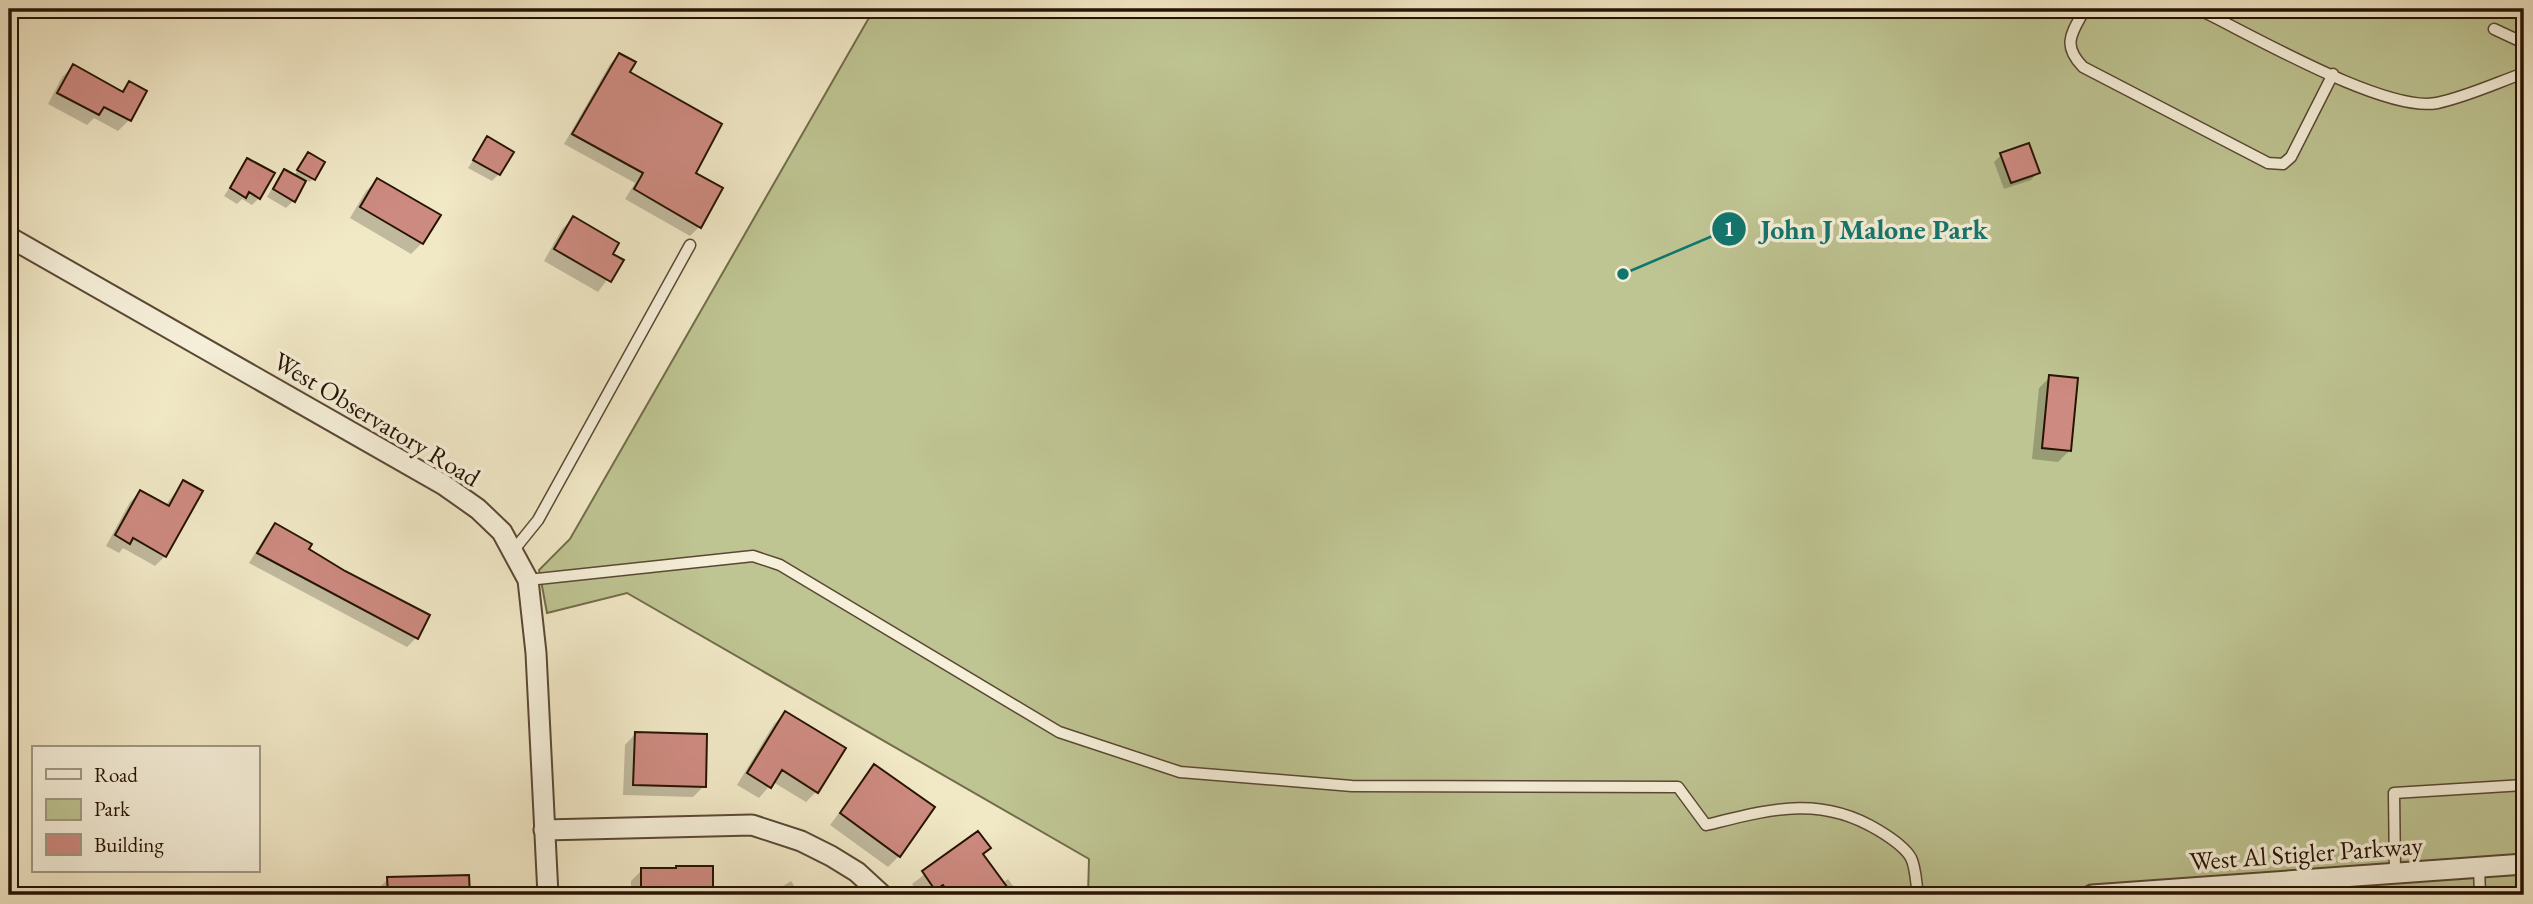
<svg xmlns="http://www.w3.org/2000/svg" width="2533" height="904" viewBox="0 0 2533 904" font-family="'EB Garamond',serif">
<rect width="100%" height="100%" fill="#f1e8c6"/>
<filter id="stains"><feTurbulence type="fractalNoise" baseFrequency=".00286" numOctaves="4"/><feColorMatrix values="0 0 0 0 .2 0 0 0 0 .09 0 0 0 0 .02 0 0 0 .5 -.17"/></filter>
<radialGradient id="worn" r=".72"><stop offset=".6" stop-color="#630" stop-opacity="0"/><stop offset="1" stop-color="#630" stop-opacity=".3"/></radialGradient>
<path fill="#bec492" stroke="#726c4a" stroke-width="2" d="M 874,9 L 2524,9 L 2524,895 L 1088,895 L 1089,859 L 627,593 L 547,613 L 539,570 L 570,539 Z"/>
<path fill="#0003" d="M 619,55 L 627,73 L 694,174 L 699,227 L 690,236 L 625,199 L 635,183 L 564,144 L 610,64 Z
M 73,66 L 120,92 L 129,83 L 144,92 L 129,120 L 118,131 L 94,118 L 87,125 L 48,104 L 62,77 Z
M 487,139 L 499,174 L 492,181 L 468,168 Z
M 308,154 L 323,163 L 310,182 L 305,179 L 293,201 L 286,208 L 267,197 L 278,178 L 285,171 L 294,176 Z
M 2001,155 L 2038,173 L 2031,180 L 2004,189 L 1994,162 Z
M 248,160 L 259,198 L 252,205 L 242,199 L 237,204 L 224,196 Z
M 377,180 L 422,243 L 411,254 L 350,218 L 366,191 Z
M 573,218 L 621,261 L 598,292 L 544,261 L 562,229 Z
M 2050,377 L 2069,451 L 2058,462 L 2032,459 L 2039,388 Z
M 183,482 L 165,556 L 155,566 L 123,548 L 119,553 L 106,546 L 130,502 L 140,492 L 165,506 Z
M 275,525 L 307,550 L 416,638 L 407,647 L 249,563 L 266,535 Z
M 785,713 L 817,791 L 806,802 L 773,782 L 759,798 L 737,785 L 774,724 Z
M 635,734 L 704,786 L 693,797 L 623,795 L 625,745 Z
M 874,766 L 899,856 L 888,867 L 830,825 Z
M 978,833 L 982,855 L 1002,883 L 1008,879 L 1017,891 L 1013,895 L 920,895 L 912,884 Z
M 711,868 L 711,895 L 631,895 L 631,881 L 642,870 Z
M 467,877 L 468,895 L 377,895 L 377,890 L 388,879 Z
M 791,881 L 800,895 L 769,895 Z
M 1258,886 L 1375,895 L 1249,895 Z"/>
<path fill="#cd8a80" stroke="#271303" stroke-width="2" d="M 619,53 L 636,62 L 630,72 L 722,124 L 696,173 L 723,188 L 701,228 L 634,189 L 643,173 L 572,134 Z
M 73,64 L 123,92 L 129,81 L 147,91 L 131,121 L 104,107 L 99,115 L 57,93 Z
M 487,136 L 514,152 L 500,175 L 473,160 Z
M 2029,143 L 2040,173 L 2011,183 L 2000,153 Z
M 308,152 L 325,162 L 315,180 L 297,170 Z
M 247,158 L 275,173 L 260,199 L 249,192 L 246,198 L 230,188 Z
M 284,169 L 306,181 L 295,202 L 273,189 Z
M 377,178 L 441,215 L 423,244 L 360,207 Z
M 573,216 L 619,243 L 613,254 L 624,260 L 611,282 L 554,249 Z
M 2049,375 L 2078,378 L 2071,451 L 2042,448 Z
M 183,480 L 203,491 L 166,557 L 133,538 L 130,544 L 115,535 L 140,490 L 169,506 Z
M 275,523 L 312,544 L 309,549 L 345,571 L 430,615 L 418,639 L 257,553 Z
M 785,711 L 846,748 L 818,793 L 782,770 L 771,788 L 747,773 Z
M 635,732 L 707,734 L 706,787 L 633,785 Z
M 874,764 L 935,807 L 900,857 L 840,813 Z
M 978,831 L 991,848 L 983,854 L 1013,895 L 950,895 L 943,885 L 935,890 L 922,871 Z
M 676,866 L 713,866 L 713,895 L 641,895 L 641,868 L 676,868 Z
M 469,875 L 470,895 L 388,895 L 387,877 Z"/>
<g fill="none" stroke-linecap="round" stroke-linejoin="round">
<g stroke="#5a4834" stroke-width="13">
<path id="service" d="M 2085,9 C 2072,33 2061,44 2083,67 L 2268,163 L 2283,164 L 2291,157 L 2333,74
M 2198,9 C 2250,34 2385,113 2437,103 C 2466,97 2496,83 2524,73
M 2494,29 L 2524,43
M 513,551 L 538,520 L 690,245
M 528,580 L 753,556 L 780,565 L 1059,732 L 1180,772 L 1352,786 L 1678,787 L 1706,825 C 1768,810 1819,794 1878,830 C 1888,836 1905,847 1911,858 C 1916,868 1916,884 1918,895
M 2479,867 L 2480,895
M 2395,873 L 2394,793 L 2524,785"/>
</g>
<g stroke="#5a4834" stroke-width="23">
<path id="minor" d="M 9,237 L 444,485 L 478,509 L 502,532 L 528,580 L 536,653 L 548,895
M 544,830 L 752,825 L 801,841 L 831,856 L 857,872 L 882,895
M 2092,895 L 2524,864"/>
</g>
<use href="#service" stroke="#f6f0da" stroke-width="10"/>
<use href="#minor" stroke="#f6f0da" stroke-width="19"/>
</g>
<g text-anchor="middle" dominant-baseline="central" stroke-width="7" stroke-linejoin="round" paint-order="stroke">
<g font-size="26" fill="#271303" stroke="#f6f0da">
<text transform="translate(377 419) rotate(31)">West Observatory Road</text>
<text transform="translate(2306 853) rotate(-4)">West Al Stigler Parkway</text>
</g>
</g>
<path fill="none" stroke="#0f766e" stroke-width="2.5" d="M1623 274L1729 229"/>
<g fill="#0f766e" stroke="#f6f0da" stroke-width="2.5">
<circle cx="1623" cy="274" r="7"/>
<circle cx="1729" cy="229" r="18"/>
</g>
<g font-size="21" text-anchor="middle" font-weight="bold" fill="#fff">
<text x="1729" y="236">1</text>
</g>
<g font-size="28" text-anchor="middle" font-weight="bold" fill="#0f766e" stroke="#f6f0da" stroke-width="7" stroke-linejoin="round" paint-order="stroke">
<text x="1874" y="239">John J Malone Park</text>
</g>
<rect width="2533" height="904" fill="none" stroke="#f1e8c6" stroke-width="35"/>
<rect x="10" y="10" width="2512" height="883" fill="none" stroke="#271303" stroke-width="3.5"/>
<rect x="18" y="18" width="2498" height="869" fill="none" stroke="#271303" stroke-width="2"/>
<rect x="32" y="746" width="228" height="126" fill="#f6f0da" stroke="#a39884" stroke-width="2"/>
<rect x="46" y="769" width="35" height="10" fill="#f6f0da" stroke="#a39884" stroke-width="2"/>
<text x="94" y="782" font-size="21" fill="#271303">Road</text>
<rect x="46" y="799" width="35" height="21" fill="#bec492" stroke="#a39884" stroke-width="2"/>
<text x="94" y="816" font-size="21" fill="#271303">Park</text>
<rect x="46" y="834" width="35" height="21" fill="#cd8a80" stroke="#a39884" stroke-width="2"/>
<text x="94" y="852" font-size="21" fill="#271303">Building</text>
<rect width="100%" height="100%" filter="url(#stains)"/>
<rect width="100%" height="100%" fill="url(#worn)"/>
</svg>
